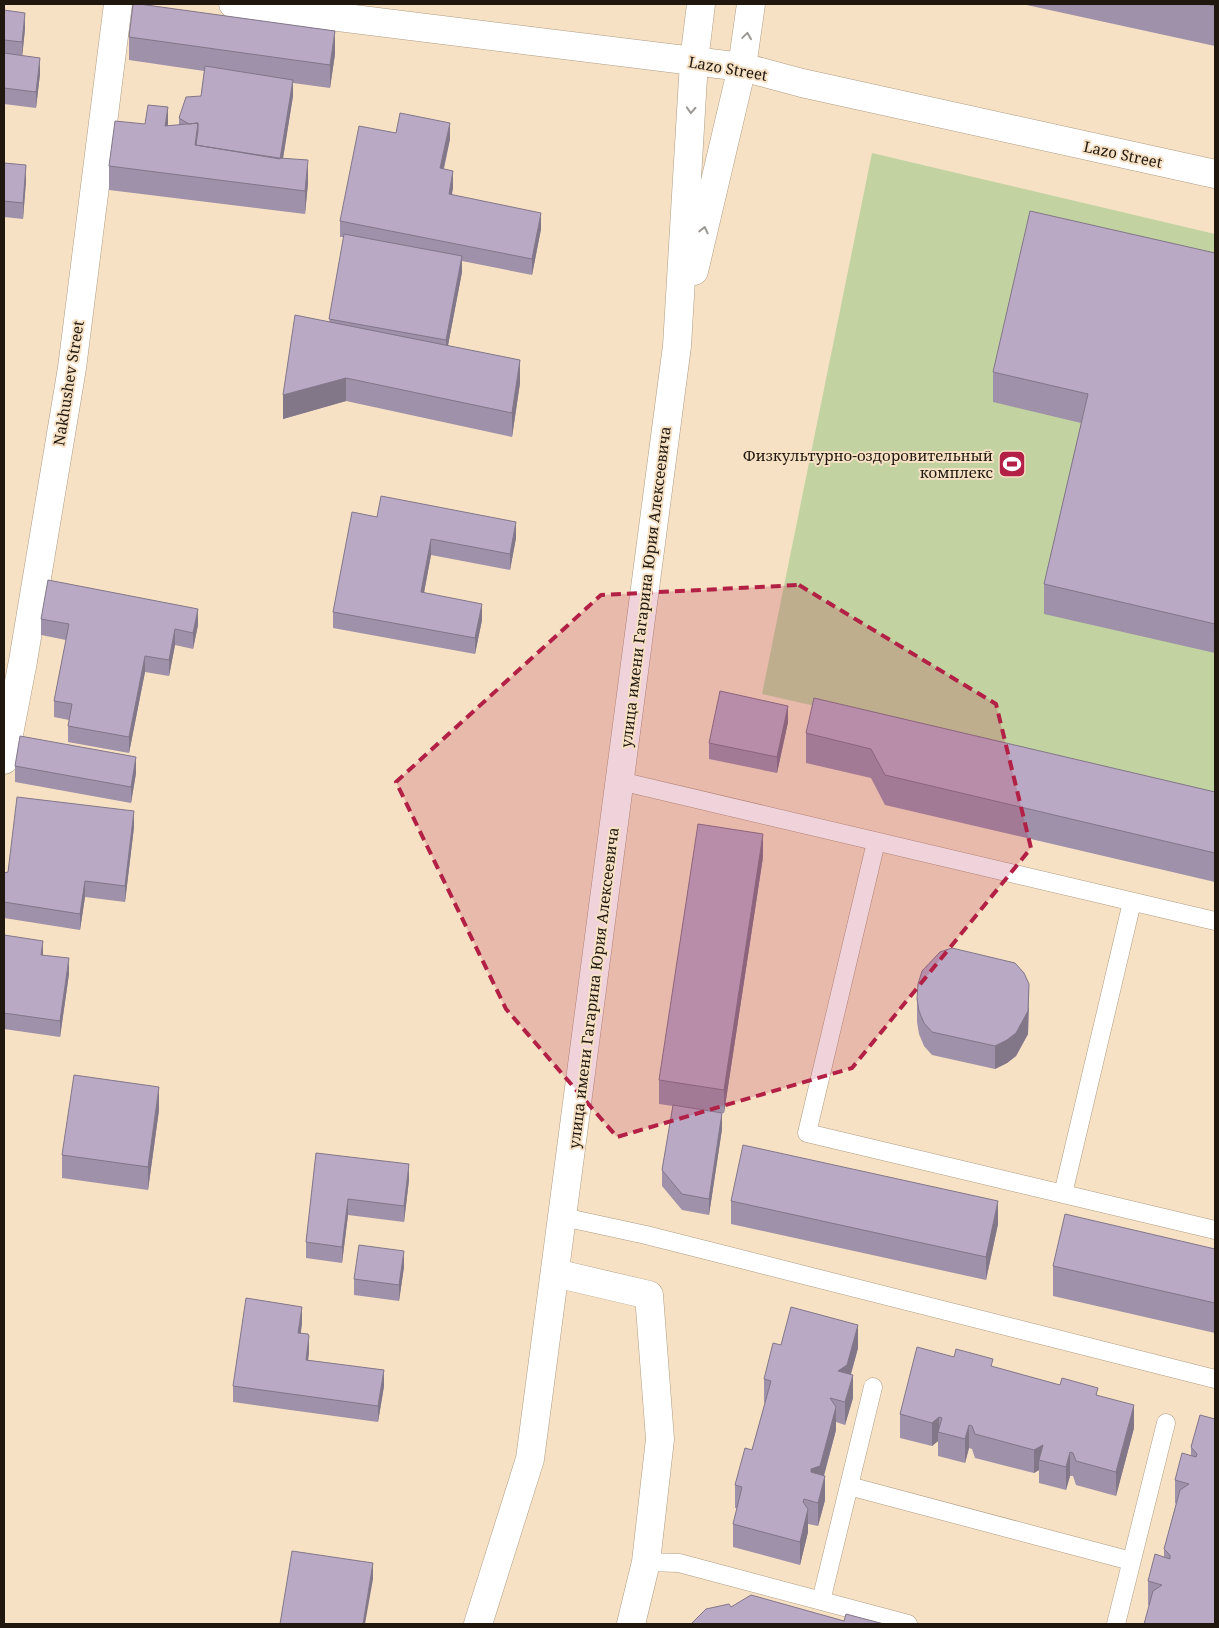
<svg xmlns="http://www.w3.org/2000/svg" width="1219" height="1628" viewBox="0 0 1219 1628" font-family="'Noto Serif',serif">
<rect width="100%" height="100%" fill="#f6e1c5"/>
<path fill="#c2d3a1" d="M 872,153 L 1215,234 L 1215,797 L 762,694 Z"/>
<g fill="none" stroke-linecap="round" stroke-linejoin="round">
<g stroke="#af9c82" stroke-width="19">
<path id="service" d="M 620,781 L 1215,921
M 876,842 L 807,1133 L 1215,1230
M 1063,1194 L 1132,902
M 563,1217 L 646,1235 L 1215,1379
M 849,1486 L 1131,1561
M 646,1562 L 679,1563 L 908,1624
M 821,1601 L 873,1387
M 1116,1624 L 1166,1423"/>
</g>
<g stroke="#af9c82" stroke-width="29">
<path id="minor" d="M 233,4 L 742,67 L 802,83 L 1215,174
M 4,760 L 23,661 L 72,368 L 118,4
M 555,1273 L 649,1295 L 660,1439 L 646,1562 L 631,1624"/>
</g>
<g stroke="#af9c82" stroke-width="29">
<path id="tertiary" d="M 694,271 L 742,67 L 751,4
M 478,1624 L 530,1459 L 677,346 L 694,61 L 701,4"/>
</g>
<use href="#service" stroke="#fff" stroke-width="18"/>
<use href="#minor" stroke="#fff" stroke-width="28"/>
<use href="#tertiary" stroke="#fff" stroke-width="28"/>
</g>
<path fill="#9f91a9" d="M 1022,4 L 1215,4 L 1215,46 Z
M 4,10 L 25,29 L 22,56 L 40,74 L 36,108 L 4,104 Z
M 129,37 L 335,54 L 330,88 L 293,83 L 293,96 L 283,159 L 308,183 L 305,214 L 109,190 L 109,166 L 145,124 L 168,126 L 179,125 L 179,118 L 201,96 L 204,71 L 129,60 Z
M 396,133 L 450,139 L 444,169 L 453,187 L 452,195 L 541,229 L 532,275 L 462,261 L 462,272 L 448,345 L 520,383 L 512,437 L 346,401 L 283,419 L 329,322 L 344,237 L 340,237 L 340,221 Z
M 4,163 L 26,181 L 23,219 L 4,217 Z
M 1215,253 L 1215,653 L 1044,614 L 1044,584 L 1081,423 L 993,402 L 993,372 Z
M 377,517 L 516,538 L 510,570 L 431,555 L 424,593 L 482,620 L 475,654 L 333,628 L 333,612 Z
M 41,619 L 198,625 L 193,649 L 175,645 L 169,676 L 145,672 L 129,753 L 68,742 L 68,726 L 69,720 L 54,717 L 54,701 L 66,640 L 41,635 Z
M 788,722 L 777,773 L 709,759 L 709,743 Z
M 806,733 L 1215,792 L 1215,882 L 885,805 L 871,778 L 806,763 Z
M 15,766 L 136,773 L 131,803 L 15,782 Z
M 134,827 L 125,902 L 85,897 L 80,930 L 4,918 L 4,873 L 8,872 Z
M 763,857 L 724,1113 L 722,1113 L 722,1129 L 709,1215 L 682,1210 L 662,1186 L 662,1170 L 673,1106 L 659,1104 L 659,1080 Z
M 4,937 L 43,955 L 69,974 L 60,1037 L 4,1029 Z
M 917,999 L 1029,1008 L 1028,1034 L 1016,1056 L 1007,1063 L 995,1069 L 932,1055 L 924,1046 L 919,1034 L 917,1022 Z
M 159,1110 L 148,1190 L 62,1178 L 62,1155 Z
M 316,1153 L 409,1180 L 404,1222 L 348,1215 L 342,1263 L 306,1258 L 306,1242 Z
M 731,1201 L 998,1224 L 986,1280 L 731,1224 Z
M 1215,1249 L 1215,1333 L 1053,1296 L 1053,1266 Z
M 404,1267 L 399,1301 L 354,1295 L 354,1279 Z
M 302,1323 L 301,1333 L 309,1352 L 308,1360 L 384,1386 L 378,1422 L 233,1402 L 233,1386 Z
M 781,1345 L 858,1348 L 851,1374 L 853,1398 L 845,1425 L 836,1422 L 836,1430 L 824,1476 L 825,1500 L 818,1526 L 808,1524 L 808,1532 L 800,1565 L 733,1547 L 733,1524 L 737,1508 L 735,1508 L 735,1485 L 752,1450 L 765,1403 L 764,1402 L 764,1379 Z
M 993,1367 L 1098,1395 L 1134,1428 L 1116,1496 L 1076,1485 L 1073,1476 L 1070,1476 L 1066,1490 L 1039,1483 L 1039,1470 L 1034,1473 L 975,1458 L 972,1449 L 969,1448 L 965,1463 L 938,1456 L 938,1441 L 932,1446 L 900,1438 L 900,1414 Z
M 1200,1415 L 1215,1624 L 1148,1605 L 1148,1581 L 1164,1557 L 1164,1549 L 1176,1504 L 1175,1503 L 1175,1480 L 1191,1456 L 1191,1447 Z"/>
<path fill="#827689" d="M 25,13 L 25,29 L 22,58 L 22,42 Z
M 335,31 L 335,54 L 330,88 L 330,65 Z
M 40,58 L 40,74 L 36,108 L 36,92 Z
M 293,80 L 293,96 L 279,182 L 279,166 Z
M 168,107 L 168,131 L 165,126 Z
M 450,123 L 450,139 L 440,184 L 440,168 Z
M 308,160 L 308,183 L 305,214 L 305,191 Z
M 26,165 L 26,181 L 23,219 L 23,203 Z
M 453,171 L 453,187 L 449,210 L 449,194 Z
M 541,213 L 541,229 L 532,275 L 532,259 Z
M 462,256 L 462,272 L 446,356 L 446,340 Z
M 520,360 L 520,383 L 512,437 L 512,413 Z
M 346,378 L 346,401 L 283,419 L 283,395 Z
M 516,522 L 516,538 L 510,570 L 510,554 Z
M 431,539 L 431,555 L 421,608 L 421,592 Z
M 482,604 L 482,620 L 475,654 L 475,638 Z
M 198,609 L 198,625 L 193,649 L 193,633 Z
M 175,629 L 175,645 L 169,676 L 169,660 Z
M 145,656 L 145,672 L 129,753 L 129,737 Z
M 788,706 L 788,722 L 777,773 L 777,757 Z
M 136,757 L 136,773 L 131,803 L 131,787 Z
M 134,811 L 134,827 L 125,902 L 125,886 Z
M 763,834 L 763,857 L 724,1113 L 724,1090 Z
M 85,881 L 85,897 L 80,930 L 80,914 Z
M 43,941 L 43,957 L 41,955 Z
M 69,958 L 69,974 L 60,1037 L 60,1021 Z
M 1029,984 L 1028,1034 L 1016,1056 L 1007,1063 L 995,1069 L 995,1046 Z
M 159,1087 L 159,1110 L 148,1190 L 148,1167 Z
M 722,1113 L 722,1129 L 709,1215 L 709,1199 Z
M 409,1164 L 409,1180 L 404,1222 L 404,1206 Z
M 348,1199 L 348,1215 L 342,1263 L 342,1247 Z
M 998,1201 L 998,1224 L 986,1280 L 986,1257 Z
M 404,1251 L 404,1267 L 399,1301 L 399,1285 Z
M 302,1307 L 302,1323 L 298,1349 L 298,1333 Z
M 858,1325 L 858,1348 L 847,1388 L 838,1371 Z
M 309,1336 L 309,1352 L 306,1376 L 306,1360 Z
M 384,1370 L 384,1386 L 378,1422 L 378,1406 Z
M 853,1375 L 853,1398 L 845,1425 L 845,1402 Z
M 1134,1405 L 1134,1428 L 1116,1496 L 1116,1472 Z
M 836,1407 L 836,1430 L 820,1489 L 811,1472 L 811,1469 Z
M 939,1417 L 939,1433 L 938,1432 L 938,1441 L 932,1446 L 932,1423 Z
M 969,1425 L 969,1448 L 965,1463 L 965,1439 Z
M 1043,1445 L 1039,1460 L 1039,1470 L 1034,1473 L 1034,1450 Z
M 1070,1452 L 1070,1476 L 1066,1490 L 1066,1467 Z
M 825,1476 L 825,1500 L 818,1526 L 818,1503 Z
M 808,1509 L 808,1532 L 800,1565 L 800,1542 Z
M 373,1563 L 373,1579 L 365,1624 L 363,1624 Z"/>
<path fill="#b9a9c4" stroke="#827689" d="M 133,4 L 139,4 L 335,31 L 330,65 L 129,37 Z
M 1205,4 L 1215,4 L 1215,6 Z
M 4,10 L 25,13 L 22,42 L 4,40 Z
M 4,53 L 40,58 L 36,92 L 4,88 Z
M 205,66 L 293,80 L 280,159 L 196,145 L 198,131 L 198,123 L 189,124 L 179,118 L 186,97 L 201,96 Z
M 148,105 L 168,107 L 165,126 L 198,123 L 195,145 L 279,158 L 308,160 L 305,191 L 109,166 L 115,121 L 145,124 Z
M 400,113 L 450,123 L 440,168 L 453,171 L 449,194 L 541,213 L 532,259 L 340,221 L 359,126 L 396,133 Z
M 4,163 L 26,165 L 23,203 L 4,201 Z
M 1030,211 L 1215,253 L 1215,624 L 1044,584 L 1088,394 L 993,372 Z
M 344,234 L 462,256 L 446,340 L 329,319 Z
M 295,315 L 520,360 L 512,413 L 346,378 L 283,395 Z
M 381,496 L 516,522 L 510,554 L 431,539 L 421,592 L 482,604 L 475,638 L 333,612 L 352,512 L 377,517 Z
M 48,580 L 198,609 L 193,633 L 175,629 L 169,660 L 145,656 L 129,737 L 68,726 L 72,704 L 54,701 L 69,624 L 41,619 Z
M 720,691 L 788,706 L 777,757 L 709,743 Z
M 814,698 L 1215,792 L 1215,853 L 885,775 L 871,749 L 806,733 Z
M 20,736 L 136,757 L 131,787 L 15,766 Z
M 17,797 L 134,811 L 125,886 L 85,881 L 80,914 L 4,902 L 4,873 L 8,872 Z
M 698,824 L 763,834 L 724,1090 L 659,1080 Z
M 4,935 L 43,941 L 41,955 L 69,958 L 60,1021 L 4,1013 Z
M 952,948 L 1015,963 L 1024,973 L 1029,984 L 1028,1011 L 1016,1033 L 1007,1040 L 995,1046 L 932,1032 L 924,1023 L 919,1011 L 917,999 L 918,984 L 922,971 L 940,952 Z
M 74,1075 L 159,1087 L 148,1167 L 62,1155 Z
M 673,1105 L 722,1113 L 709,1199 L 682,1194 L 662,1170 Z
M 743,1145 L 998,1201 L 986,1257 L 731,1201 Z
M 316,1153 L 409,1164 L 404,1206 L 348,1199 L 342,1247 L 306,1242 Z
M 1065,1214 L 1215,1249 L 1215,1303 L 1053,1266 Z
M 359,1245 L 404,1251 L 399,1285 L 354,1279 Z
M 246,1298 L 302,1307 L 298,1333 L 308,1334 L 309,1336 L 306,1360 L 384,1370 L 378,1406 L 233,1386 Z
M 791,1307 L 858,1325 L 847,1365 L 838,1371 L 853,1375 L 845,1402 L 830,1398 L 836,1407 L 820,1466 L 811,1469 L 811,1472 L 825,1476 L 818,1503 L 804,1499 L 803,1502 L 808,1509 L 800,1542 L 733,1524 L 742,1487 L 735,1485 L 745,1448 L 752,1450 L 771,1381 L 764,1379 L 773,1343 L 781,1345 Z
M 917,1347 L 954,1357 L 956,1349 L 993,1359 L 991,1366 L 1060,1385 L 1062,1378 L 1098,1388 L 1096,1395 L 1134,1405 L 1116,1472 L 1076,1461 L 1073,1453 L 1070,1452 L 1066,1467 L 1039,1460 L 1043,1445 L 1034,1450 L 975,1434 L 972,1426 L 969,1425 L 965,1439 L 938,1432 L 942,1418 L 939,1417 L 932,1423 L 900,1414 Z
M 1200,1415 L 1215,1419 L 1215,1624 L 1144,1624 L 1153,1591 L 1162,1585 L 1148,1581 L 1155,1554 L 1170,1559 L 1170,1555 L 1164,1549 L 1180,1490 L 1189,1484 L 1175,1480 L 1182,1453 L 1196,1457 L 1197,1454 L 1191,1447 Z
M 292,1551 L 373,1563 L 363,1624 L 280,1624 Z
M 751,1595 L 844,1621 L 846,1614 L 884,1624 L 691,1624 L 706,1609 L 729,1604 L 731,1607 Z"/>
<defs><path id="oneway-chevron" d="M-2-3.5L2.5 0L-2 3.5" fill="none" stroke-width="1.6" stroke-linecap="round" stroke-linejoin="round" transform="scale(1.25)"/></defs>
<g stroke="#9b9793">
<use href="#oneway-chevron" transform="translate(747 36) rotate(-82)"/>
<use href="#oneway-chevron" transform="translate(691 110) rotate(93)"/>
<use href="#oneway-chevron" transform="translate(704 230) rotate(-77)"/>
</g>
<path fill="#b32045" fill-opacity="0.2" stroke="#b32045" stroke-width="4" stroke-dasharray="10 6" stroke-linejoin="round" d="M 799,585 L 996,704 L 1031,848 L 852,1068 L 617,1137 L 506,1009 L 396,782 L 601,595 Z"/>
<defs>
<g id="stadium-square" transform="scale(1.4375)"><rect x="-9" y="-9" width="18" height="18" rx="4" fill="#b32045" stroke="#f6e1c5"/><path d="M0-5a6.5 5 0 1 0 0 10a6.5 5 0 1 0 0-10ZM-3.5-1.8h7v3.6h-7Z" fill="#fff"/></g>
</defs>
<g fill-rule="evenodd">
<use href="#stadium-square" x="1012" y="464"/>
</g>
<g text-anchor="middle" dominant-baseline="central" stroke-width="4" stroke-linejoin="round" paint-order="stroke">
<g font-size="15" fill="#20180f" stroke="#f6e1c5">
<text transform="translate(728 68) rotate(10)">Lazo Street</text>
<text transform="translate(1123 154) rotate(12)">Lazo Street</text>
<text transform="translate(68 383) rotate(-81)">Nakhushev Street</text>
<text transform="translate(645 587) rotate(-83)">улица имени Гагарина Юрия Алексеевича</text>
<text transform="translate(593 988) rotate(-83)">улица имени Гагарина Юрия Алексеевича</text>
</g>
<g font-size="15" fill="#20180f" stroke="#f6e1c5" text-anchor="end">
<text x="993" y="455">Физкультурно-оздоровительный<tspan x="993" dy="17">комплекс</tspan></text>
</g>
</g>
<rect width="1219" height="1628" fill="none" stroke="#20180f" stroke-width="10"/>
</svg>
